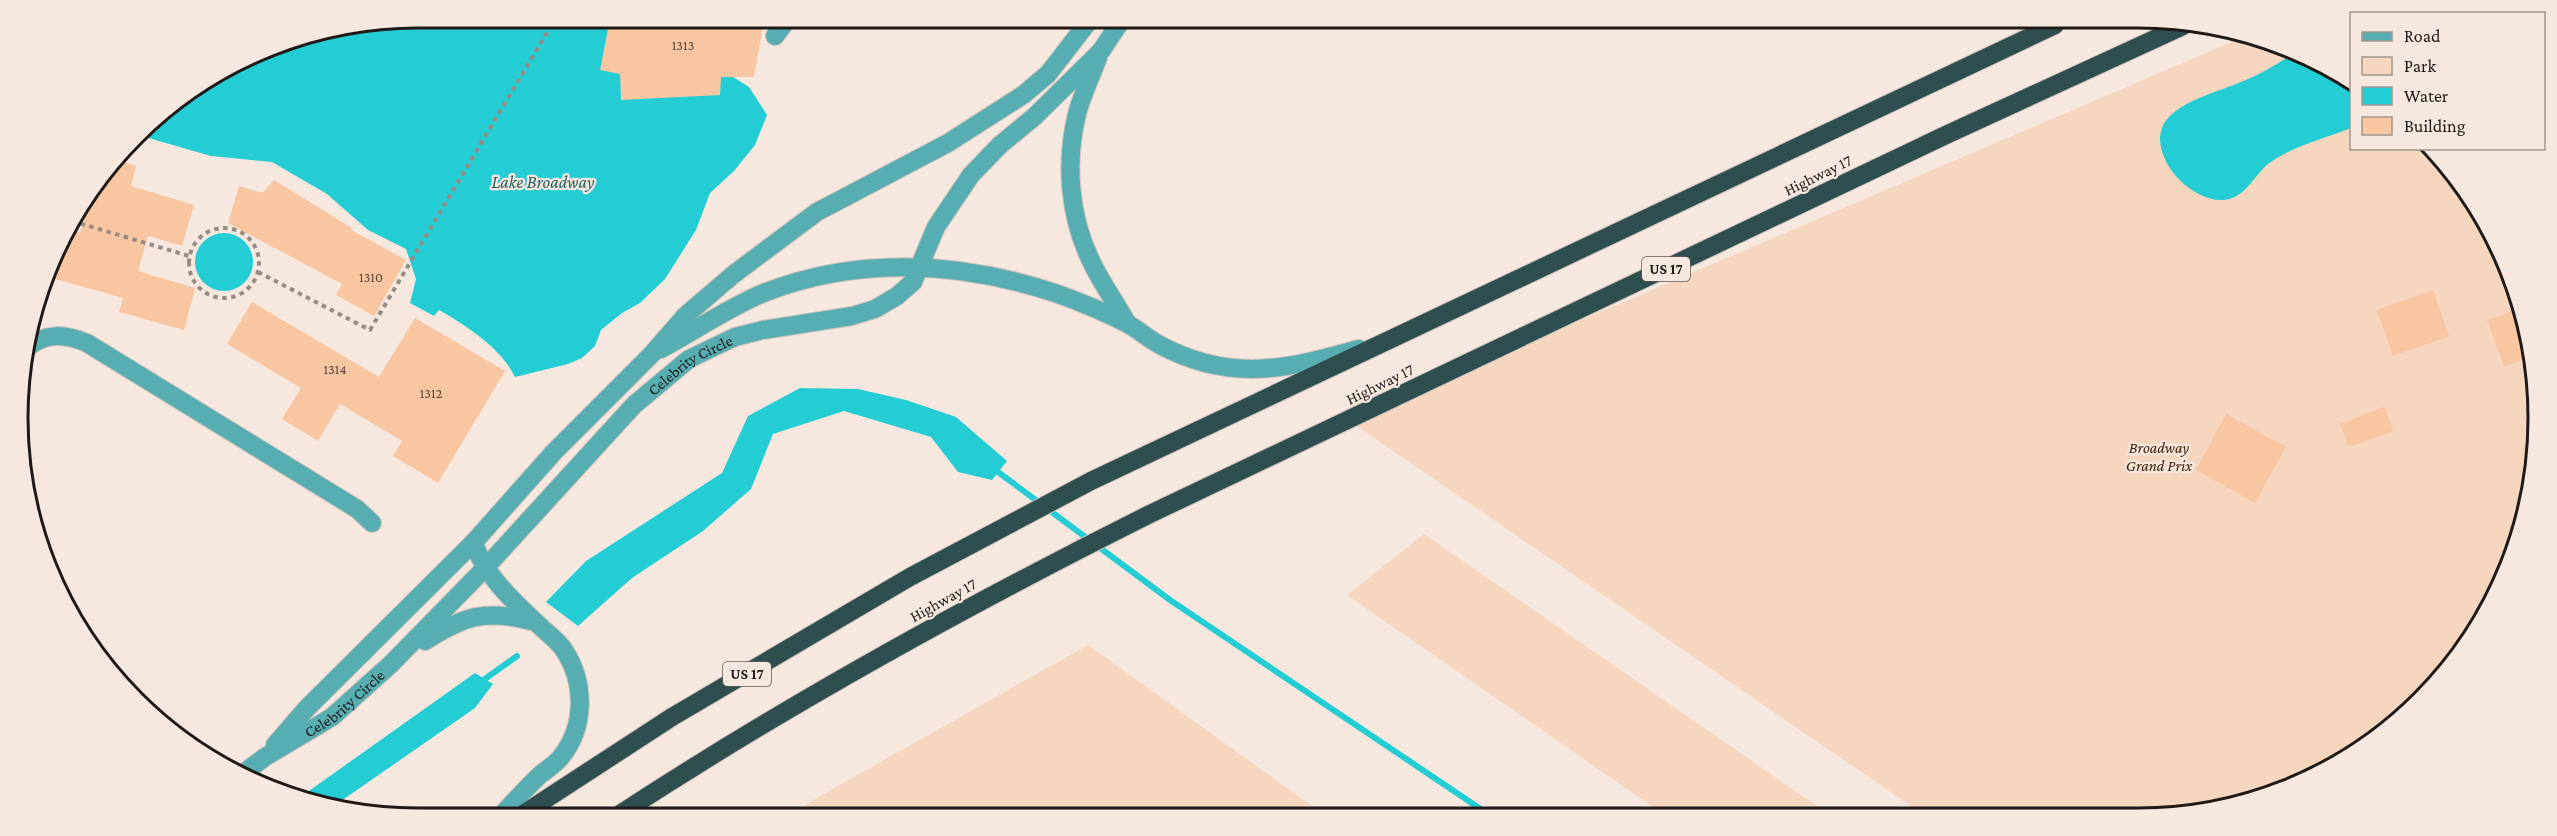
<svg xmlns="http://www.w3.org/2000/svg" width="2557" height="836" viewBox="0 0 2557 836" font-family="'Crimson Pro',serif">
<rect width="100%" height="100%" fill="#f6e8df"/>
<path fill="#f6d6bf" d="M 2248,35 L 2292,49 L 2351,80 L 2352,148 L 2433,149 L 2472,196 L 2509,265 L 2531,340 L 2539,418 L 2531,496 L 2486,618 L 2422,701 L 2316,777 L 2192,815 L 1924,815 L 1348,420 Z
M 1424,534 L 1830,815 L 1666,816 L 1347,595 Z
M 1088,645 L 1326,816 L 787,817 L 815,799 Z"/>
<path fill="#24cdd4" d="M 418,18 L 605,19 L 627,55 L 727,73 L 749,87 L 767,115 L 755,145 L 734,171 L 710,193 L 696,230 L 665,279 L 640,303 L 622,313 L 601,330 L 595,346 L 582,358 L 568,364 L 515,377 C 501,348 467,326 439,310 L 434,316 L 410,303 L 416,279 L 406,249 L 368,230 L 327,194 L 272,162 L 211,156 L 138,135 L 154,117 L 265,48 L 340,26 Z
M 2297,51 L 2351,80 L 2351,128 C 2324,139 2292,146 2268,164 C 2256,174 2247,193 2232,198 C 2196,212 2139,151 2168,118 C 2184,100 2220,91 2241,82 C 2261,74 2279,63 2297,51 Z
M195 262a29 29 0 1 1 58 0a29 29 0 1 1-58 0Z
M 800,388 L 858,389 L 906,400 L 956,417 L 1007,461 L 992,480 L 958,472 L 931,437 L 844,411 L 773,434 L 751,489 L 703,531 L 632,578 L 578,626 L 546,602 L 586,561 L 722,473 L 748,416 Z
M 475,673 L 493,684 L 475,708 L 331,808 L 299,798 Z"/>
<g fill="none" stroke-linecap="round" stroke-linejoin="round">
<path stroke="#24cdd4" stroke-width="6" d="M 994,469 L 1170,600 L 1491,816
M 478,684 L 517,656"/>
</g>
<path fill="#f9c6a2" d="M 610,19 L 764,20 L 754,77 L 721,77 L 720,95 L 621,100 L 620,74 L 600,70 Z
M 115,159 L 136,166 L 131,186 L 194,205 L 182,246 L 148,236 L 138,271 L 195,288 L 184,330 L 119,312 L 123,298 L 48,277 L 58,246 L 61,247 L 65,231 L 66,229 L 80,233 L 92,195 L 89,194 L 100,175 Z
M 274,180 L 352,228 L 351,230 L 406,260 L 374,316 L 336,295 L 342,284 L 228,223 L 239,186 L 263,193 Z
M 2433,290 L 2449,336 L 2393,356 L 2377,310 Z
M 252,302 L 379,377 L 415,318 L 505,371 L 438,483 L 393,456 L 402,441 L 340,404 L 318,441 L 282,419 L 301,388 L 227,344 Z
M 2522,308 L 2531,340 L 2533,356 L 2504,366 L 2487,320 Z
M 2384,407 L 2393,431 L 2349,447 L 2340,424 Z
M 2226,414 L 2286,447 L 2255,503 L 2196,470 Z"/>
<g fill="none" stroke-linecap="round" stroke-linejoin="round">
<g stroke="#cfc3bb" stroke-width="20">
<g id="minor">
<path d="M 775,36 L 787,20"/>
<path d="M 1098,58 C 1091,76 1082,95 1077,114 C 1065,163 1069,217 1092,263 C 1102,284 1116,303 1127,323"/>
<path d="M 27,348 C 46,332 65,334 87,343 L 357,509 L 372,523"/>
<path d="M 661,349 C 694,331 727,309 761,294 C 856,256 958,261 1055,293 C 1078,301 1104,312 1126,323 C 1138,329 1148,339 1160,345 C 1231,383 1287,369 1359,349"/>
<path d="M 474,542 C 482,573 517,605 541,627 C 548,634 558,641 564,650 C 585,682 586,726 561,757 C 556,764 547,769 540,775 C 526,788 512,804 499,818"/>
<path d="M 425,641 C 464,616 485,609 531,621"/>
<path d="M 186,743 L 201,753"/>
<path d="M 275,745 L 307,708 L 474,542 L 554,452 L 652,354 L 686,315 L 734,274 L 817,212 L 948,143 L 1023,95 L 1048,74 L 1089,21"/>
<path id="s1" d="M 241,775 L 265,757 L 332,717 L 391,664 L 486,567 L 634,405 L 689,359 L 735,337 L 763,330 L 852,316 L 875,309 L 897,296 L 913,282 L 936,227 L 971,175 L 1000,145 L 1034,117 L 1101,51 L 1121,21"/>
</g>
</g>
<g stroke="#cfc3bb" stroke-width="20">
<path id="highway" d="M 517,818 L 672,717 L 910,577 L 1091,481 L 2055,25
M 614,818 C 786,705 966,606 1150,514 L 1948,134 L 2183,26"/>
</g>
<path stroke="#968c85" stroke-width="4" stroke-dasharray="4.5 4.5" stroke-linecap="butt" d="M 72,221 L 189,256
M189 263a35 35 0 1 1 70 0a35 35 0 1 1-70 0Z
M 258,272 L 370,330 L 555,19"/>
<use href="#minor" stroke="#57aeb2" stroke-width="18"/>
<use href="#highway" stroke="#2f4e50" stroke-width="18"/>
</g>
<g text-anchor="middle" dominant-baseline="central" stroke-width="4.5" stroke-linejoin="round" paint-order="stroke">
<g font-size="14" fill="#56453a">
<text x="683" y="45">1313</text>
<text x="371" y="277">1310</text>
<text x="335" y="369">1314</text>
<text x="431" y="393">1312</text>
</g>
<g fill="#f6e8df" stroke="#605853" stroke-width="1.5">
<rect x="1642" y="257" width="48" height="24" rx="4.5"/>
<rect x="723" y="662" width="48" height="24" rx="4.5"/>
</g>
<g font-size="15" font-weight="bold" fill="#1f1a17">
<text x="1666" y="269">US 17</text>
<text x="747" y="674">US 17</text>
</g>
<g font-size="16" fill="#1f1a17" stroke="#f6e8df">
<text transform="translate(1818 175) rotate(-26)">Highway 17</text>
<text stroke="none"><textPath href="#s1" startOffset="612">Celebrity Circle</textPath></text>
<text transform="translate(1380 384) rotate(-26)">Highway 17</text>
<text transform="translate(943 600) rotate(-29)">Highway 17</text>
<text stroke="none"><textPath href="#s1" startOffset="126">Celebrity Circle</textPath></text>
</g>
<g font-size="16" font-style="italic" fill="#412106" stroke="#f6e8df">
<text x="2159" y="447">Broadway<tspan x="2159" dy="18">Grand Prix</tspan></text>
</g>
<g font-size="18" font-style="italic" fill="#256265" stroke="#f6e8df">
<text x="543" y="182">Lake Broadway</text>
</g>
</g>
<path d="M0 0H2557V836H0ZM418 28H2138A390 390 0 0 1 2528 418V418A390 390 0 0 1 2138 808H418A390 390 0 0 1 28 418V418A390 390 0 0 1 418 28Z" fill="#f6e8df" fill-rule="evenodd"/>
<path fill="none" stroke="#1f1a17" stroke-width="3" d="M418 28H2138A390 390 0 0 1 2528 418V418A390 390 0 0 1 2138 808H418A390 390 0 0 1 28 418V418A390 390 0 0 1 418 28Z"/>
<rect x="2350" y="12" width="195" height="138" fill="#f6e8df" stroke="#a0968f" stroke-width="1.5"/>
<rect x="2362" y="32" width="30" height="9" fill="#57aeb2" stroke="#a0968f" stroke-width="1.5"/>
<text x="2404" y="42" font-size="18" fill="#1f1a17">Road</text>
<rect x="2362" y="57" width="30" height="18" fill="#f6d6bf" stroke="#a0968f" stroke-width="1.5"/>
<text x="2404" y="72" font-size="18" fill="#1f1a17">Park</text>
<rect x="2362" y="87" width="30" height="18" fill="#24cdd4" stroke="#a0968f" stroke-width="1.5"/>
<text x="2404" y="102" font-size="18" fill="#1f1a17">Water</text>
<rect x="2362" y="117" width="30" height="18" fill="#f9c6a2" stroke="#a0968f" stroke-width="1.5"/>
<text x="2404" y="132" font-size="18" fill="#1f1a17">Building</text>
</svg>
